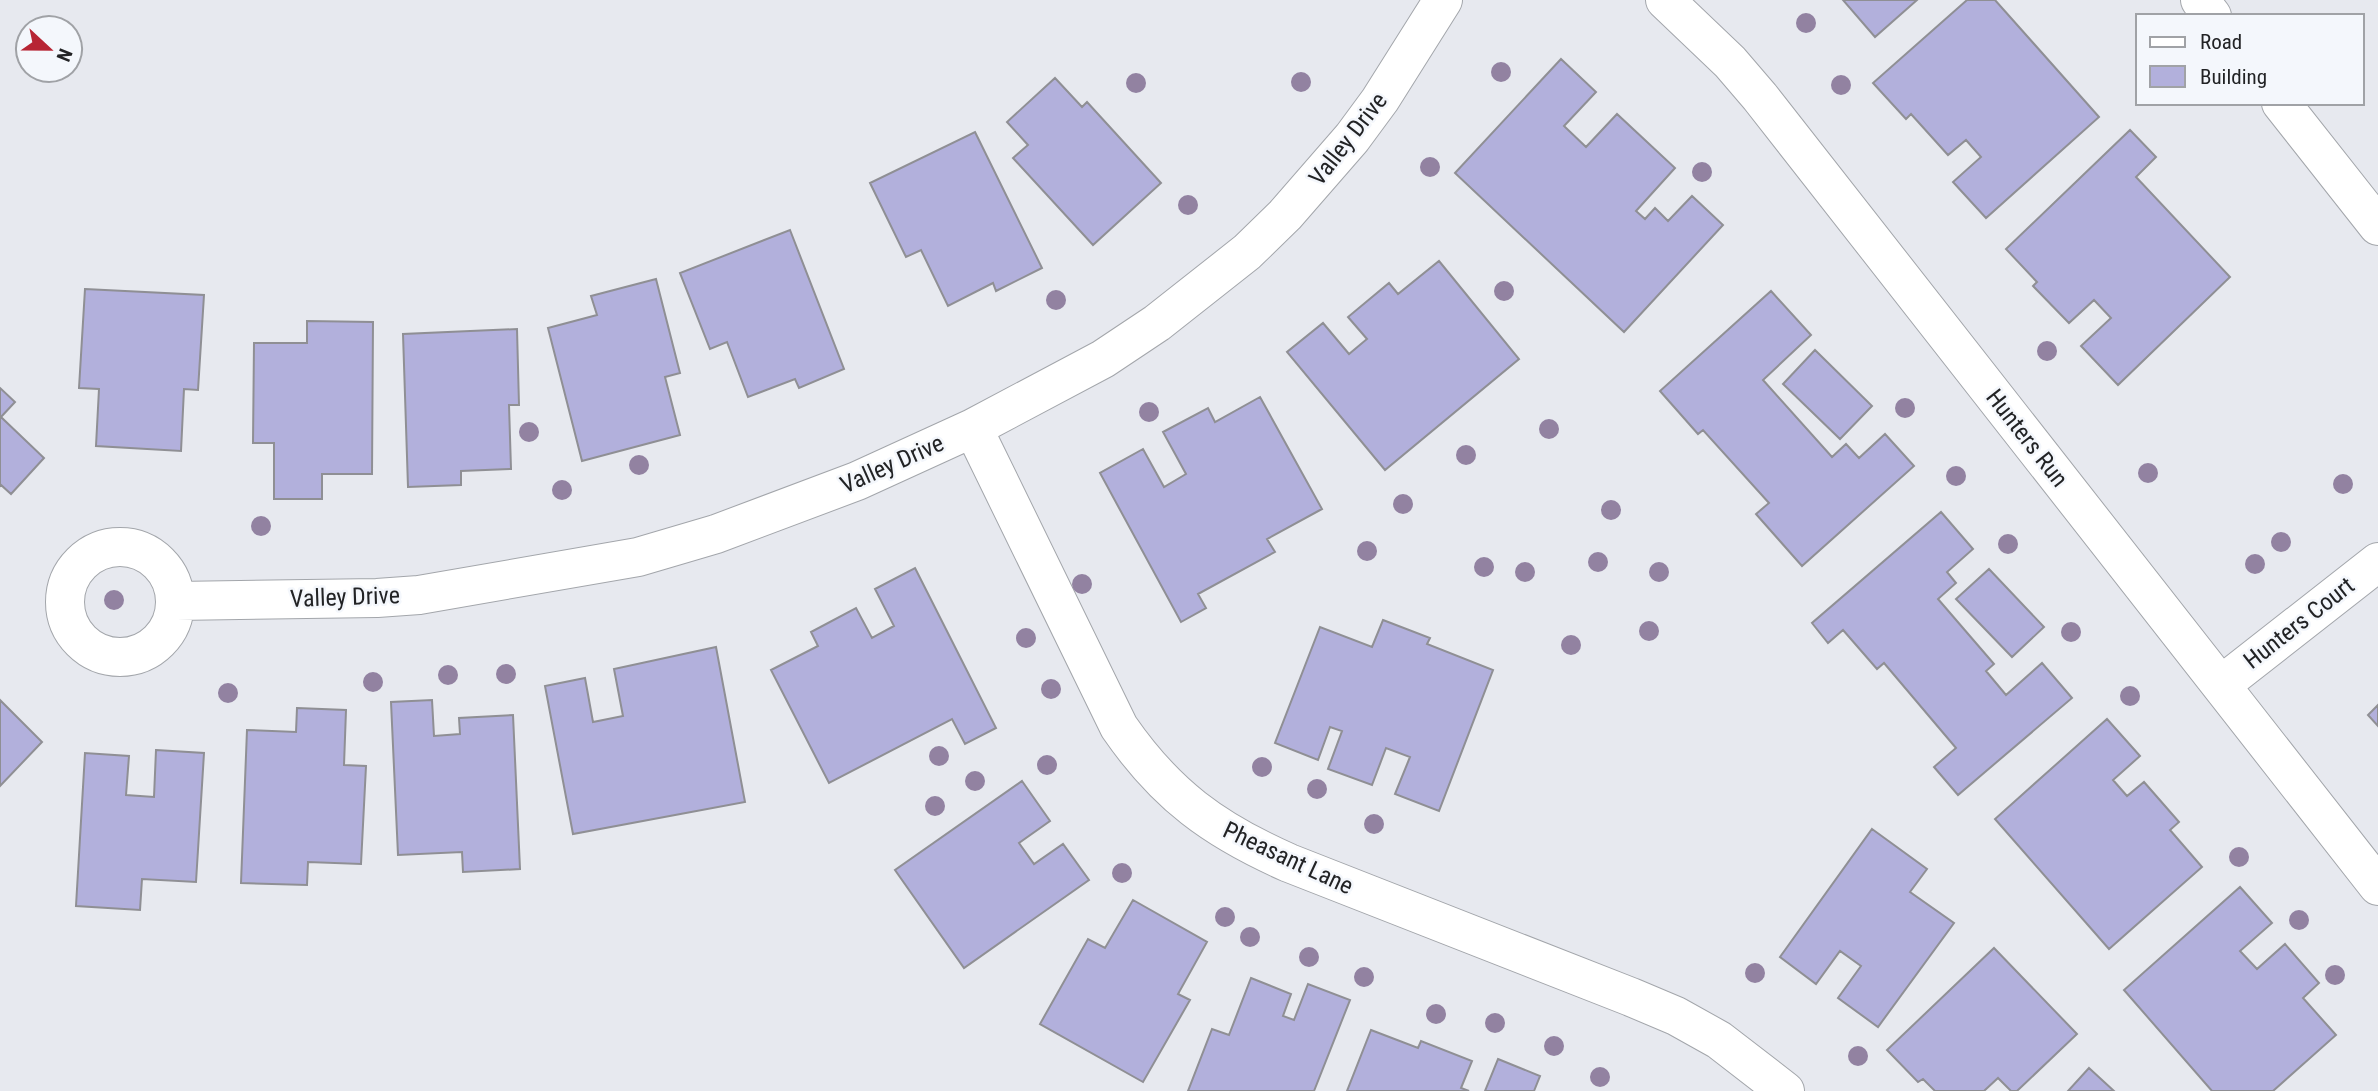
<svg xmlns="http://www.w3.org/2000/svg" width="2378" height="1091" viewBox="0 0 2378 1091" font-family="'Roboto Condensed',sans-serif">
<rect width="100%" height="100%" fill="#e7e9ef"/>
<path fill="#b2b0dc" stroke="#8f8f94" stroke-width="2" d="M 1843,0 L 1917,0 L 1875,37 Z
M 1967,0 L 1995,0 L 2099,117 L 1986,218 L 1953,182 L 1981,157 L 1966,140 L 1948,155 L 1911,114 L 1906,119 L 1873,83 Z
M 1561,59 L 1596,92 L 1564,126 L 1586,147 L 1617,114 L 1675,168 L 1636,211 L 1645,219 L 1655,208 L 1668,221 L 1692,196 L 1723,225 L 1624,332 L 1455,173 Z
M 1055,78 L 1082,107 L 1087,102 L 1161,183 L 1093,245 L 1013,158 L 1028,145 L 1007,122 Z
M 2130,130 L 2156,157 L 2136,177 L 2230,277 L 2118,385 L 2081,346 L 2111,318 L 2094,300 L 2069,323 L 2033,286 L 2037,282 L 2006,249 Z
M 975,132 L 1042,268 L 996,291 L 993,283 L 948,306 L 921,250 L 906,257 L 870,183 Z
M 790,230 L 844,369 L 799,388 L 795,379 L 748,397 L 727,342 L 710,349 L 680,273 Z
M 1439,261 L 1519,359 L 1385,470 L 1287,352 L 1323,323 L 1349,354 L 1367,339 L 1348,317 L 1389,283 L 1398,294 Z
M 656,279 L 680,373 L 665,377 L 680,435 L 582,461 L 548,328 L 597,315 L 591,296 Z
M 85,289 L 204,295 L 198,390 L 184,389 L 181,451 L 96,446 L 99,389 L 79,388 Z
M 1771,291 L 1811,335 L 1763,380 L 1832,457 L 1846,444 L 1859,458 L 1885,434 L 1914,466 L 1802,566 L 1756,514 L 1769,503 L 1703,430 L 1698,434 L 1660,391 Z
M 307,321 L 373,322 L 372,474 L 322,474 L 322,499 L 274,499 L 274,443 L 253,443 L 254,343 L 307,343 Z
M 517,329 L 519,405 L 509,405 L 511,469 L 461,471 L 461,485 L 408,487 L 403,334 Z
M 1815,350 L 1872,406 L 1840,439 L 1783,384 Z
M 0,388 L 15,402 L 1,417 L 44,458 L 11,494 L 1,485 L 0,486 Z
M 1260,397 L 1322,509 L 1267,539 L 1275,552 L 1198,594 L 1206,608 L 1181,622 L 1100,473 L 1143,449 L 1164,487 L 1186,474 L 1163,432 L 1208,408 L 1215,422 Z
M 1941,512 L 1973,549 L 1947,572 L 1956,583 L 1938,599 L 1994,664 L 1986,671 L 2006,695 L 2042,663 L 2072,698 L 1958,795 L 1934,767 L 1956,748 L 1884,663 L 1877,669 L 1843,630 L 1828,643 L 1812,623 Z
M 915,568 L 996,728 L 965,744 L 952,719 L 829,783 L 771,670 L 818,646 L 811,632 L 856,608 L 872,638 L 894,626 L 875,589 Z
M 1989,569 L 2044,627 L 2012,657 L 1956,599 Z
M 1383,620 L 1430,638 L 1427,644 L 1493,670 L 1439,811 L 1395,794 L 1410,757 L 1386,748 L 1372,785 L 1328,769 L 1342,731 L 1330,727 L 1318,760 L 1275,743 L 1320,627 L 1372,647 Z
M 716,647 L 745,802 L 573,834 L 545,686 L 585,678 L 593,722 L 623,716 L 614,669 Z
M 0,700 L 42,742 L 0,786 Z
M 432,700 L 434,736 L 460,734 L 459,718 L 513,715 L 520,869 L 463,872 L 462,852 L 398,855 L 391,702 Z
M 2378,705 L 2378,726 L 2368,715 Z
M 297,708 L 346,710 L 344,765 L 366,766 L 361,864 L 308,862 L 307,885 L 241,883 L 247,730 L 296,732 Z
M 2107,719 L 2140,756 L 2113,780 L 2127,796 L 2144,782 L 2179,822 L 2170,830 L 2202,867 L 2109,949 L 1995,819 Z
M 156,750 L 204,753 L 196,882 L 142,879 L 140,910 L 76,906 L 85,753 L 129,756 L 126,795 L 154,797 Z
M 1022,781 L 1050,821 L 1019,843 L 1034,864 L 1063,844 L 1089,880 L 964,968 L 895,870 Z
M 1872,829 L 1927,869 L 1910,892 L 1954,923 L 1878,1027 L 1838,998 L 1861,966 L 1840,951 L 1816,984 L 1780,957 Z
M 2240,887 L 2272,923 L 2240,951 L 2257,969 L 2285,944 L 2319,983 L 2303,998 L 2336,1035 L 2273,1091 L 2212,1091 L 2124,990 Z
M 1133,900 L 1207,942 L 1178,994 L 1190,1000 L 1143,1082 L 1040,1024 L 1088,939 L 1105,948 Z
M 1994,948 L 2077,1034 L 2017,1091 L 2011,1091 L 1998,1078 L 1984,1091 L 1935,1091 L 1923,1079 L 1918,1082 L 1887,1050 Z
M 1251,978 L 1291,994 L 1283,1016 L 1294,1020 L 1308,984 L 1350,1000 L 1314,1091 L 1188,1091 L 1212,1029 L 1229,1035 Z
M 1371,1030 L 1418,1048 L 1421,1041 L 1472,1061 L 1461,1088 L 1469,1091 L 1347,1091 Z
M 1498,1059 L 1540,1076 L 1534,1091 L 1485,1091 Z
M 2089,1068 L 2114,1091 L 2068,1091 Z"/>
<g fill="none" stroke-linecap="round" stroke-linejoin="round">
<g stroke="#a3a6ab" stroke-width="40">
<path id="minor" d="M 1665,0 L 1730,62 L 1760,97 L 2378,886
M 2200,0 L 2212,16
M 2281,103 L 2378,226
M 973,428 L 1119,727 C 1166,795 1214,830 1289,863 L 1631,997 L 1676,1016 L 1719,1040 L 1785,1091
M65 602a55 55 0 1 1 110 0a55 55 0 1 1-110 0Z
M 176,601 L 377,598 L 419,595 L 638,557 L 716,534 L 857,481 L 973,428 L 1103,359 L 1157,323 L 1247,252 L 1285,215 L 1352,138 L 1380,100 L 1443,0
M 2221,685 L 2378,562"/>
</g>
<use href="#minor" stroke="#fff" stroke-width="38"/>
</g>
<g fill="#9282a1">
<circle cx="1806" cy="23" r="10"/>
<circle cx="1501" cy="72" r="10"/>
<circle cx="1301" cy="82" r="10"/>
<circle cx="1136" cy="83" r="10"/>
<circle cx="1841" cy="85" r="10"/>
<circle cx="1430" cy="167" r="10"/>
<circle cx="1702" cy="172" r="10"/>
<circle cx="1188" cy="205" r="10"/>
<circle cx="1504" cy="291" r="10"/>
<circle cx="1056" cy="300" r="10"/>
<circle cx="2047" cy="351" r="10"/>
<circle cx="1905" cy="408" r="10"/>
<circle cx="1149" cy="412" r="10"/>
<circle cx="1549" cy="429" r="10"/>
<circle cx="529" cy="432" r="10"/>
<circle cx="1466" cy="455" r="10"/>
<circle cx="639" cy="465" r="10"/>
<circle cx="2148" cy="473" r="10"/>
<circle cx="1956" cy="476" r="10"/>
<circle cx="2343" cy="484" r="10"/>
<circle cx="562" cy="490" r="10"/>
<circle cx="1403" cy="504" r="10"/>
<circle cx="1611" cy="510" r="10"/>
<circle cx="261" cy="526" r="10"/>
<circle cx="2281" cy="542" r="10"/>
<circle cx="2008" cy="544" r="10"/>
<circle cx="1367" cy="551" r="10"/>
<circle cx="1598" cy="562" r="10"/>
<circle cx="2255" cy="564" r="10"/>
<circle cx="1484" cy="567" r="10"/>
<circle cx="1525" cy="572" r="10"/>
<circle cx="1659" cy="572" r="10"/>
<circle cx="1082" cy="584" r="10"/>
<circle cx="114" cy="600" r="10"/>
<circle cx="1649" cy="631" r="10"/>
<circle cx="2071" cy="632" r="10"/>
<circle cx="1026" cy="638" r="10"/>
<circle cx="1571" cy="645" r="10"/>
<circle cx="506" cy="674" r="10"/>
<circle cx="448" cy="675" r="10"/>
<circle cx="373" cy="682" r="10"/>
<circle cx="1051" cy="689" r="10"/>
<circle cx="228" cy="693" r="10"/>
<circle cx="2130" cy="696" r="10"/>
<circle cx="939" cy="756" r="10"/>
<circle cx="1047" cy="765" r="10"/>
<circle cx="1262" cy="767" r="10"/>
<circle cx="975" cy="781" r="10"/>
<circle cx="1317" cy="789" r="10"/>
<circle cx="935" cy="806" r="10"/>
<circle cx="1374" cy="824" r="10"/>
<circle cx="2239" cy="857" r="10"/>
<circle cx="1122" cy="873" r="10"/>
<circle cx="1225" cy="917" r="10"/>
<circle cx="2299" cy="920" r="10"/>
<circle cx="1250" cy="937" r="10"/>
<circle cx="1309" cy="957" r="10"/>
<circle cx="1755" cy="973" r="10"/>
<circle cx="2335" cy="975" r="10"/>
<circle cx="1364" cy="977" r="10"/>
<circle cx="1436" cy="1014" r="10"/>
<circle cx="1495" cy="1023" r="10"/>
<circle cx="1554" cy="1046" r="10"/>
<circle cx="1858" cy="1056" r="10"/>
<circle cx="1600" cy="1077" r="10"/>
</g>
<g text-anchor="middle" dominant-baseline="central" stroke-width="5" stroke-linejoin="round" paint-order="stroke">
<g font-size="24" fill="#222325" stroke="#f4f7fc">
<text transform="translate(1348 139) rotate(-52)">Valley Drive</text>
<text transform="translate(2027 438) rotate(52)">Hunters Run</text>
<text transform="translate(892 464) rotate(-24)">Valley Drive</text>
<text transform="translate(345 597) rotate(-2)">Valley Drive</text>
<text transform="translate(2299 623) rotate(-38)">Hunters Court</text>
<text transform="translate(1288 858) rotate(25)">Pheasant Lane</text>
</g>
</g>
<rect x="2136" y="14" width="228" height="91" fill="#f4f7fc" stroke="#a0a2a6" stroke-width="2"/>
<rect x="2150" y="37" width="35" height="10" fill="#ffffff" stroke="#a0a2a6" stroke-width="2"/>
<text x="2200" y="49" font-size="21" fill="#222325">Road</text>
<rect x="2150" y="66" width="35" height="21" fill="#b2b0dc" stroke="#a0a2a6" stroke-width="2"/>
<text x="2200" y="84" font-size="21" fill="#222325">Building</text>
<g transform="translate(49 49) rotate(112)"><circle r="33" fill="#f4f7fc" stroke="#a0a2a6" stroke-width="2"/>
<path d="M0-5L12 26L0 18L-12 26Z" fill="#b72534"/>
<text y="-10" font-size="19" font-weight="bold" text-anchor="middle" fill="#222325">N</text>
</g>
</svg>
